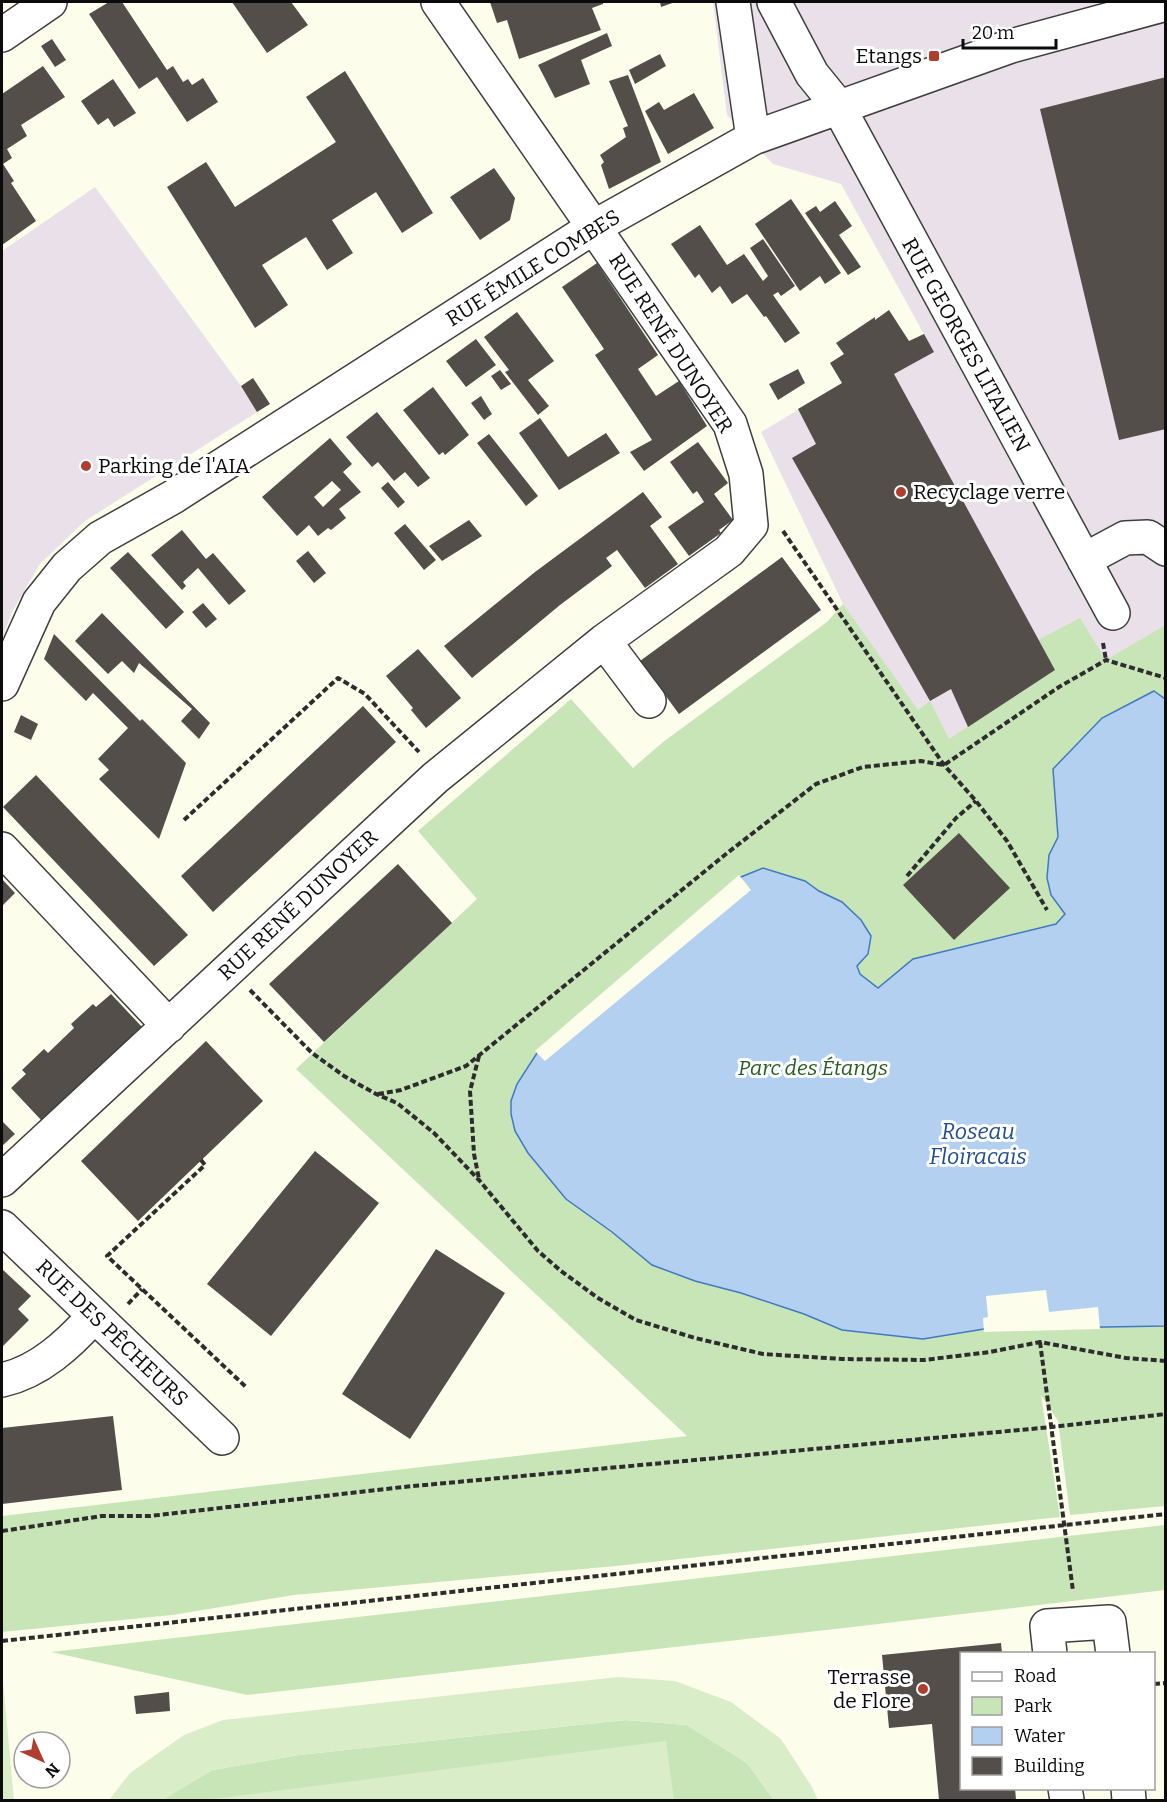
<svg xmlns="http://www.w3.org/2000/svg" width="1167" height="1802" viewBox="0 0 1167 1802" font-family="Bitter,serif">
<rect width="100%" height="100%" fill="#fdfdeb"/>
<path fill="#eae0e9" d="M 713,2 L 1165,2 L 1165,625 L 943,759 L 843,604 L 761,432 L 924,334 L 841,184 L 773,164 L 727,115 Z
M 95,187 L 241,386 L 257,412 L 85,521 L 40,564 L 12,612 L 2,640 L 2,251 Z"/>
<path fill="#c8e5b8" d="M 843,604 L 918,710 L 930,701 L 949,739 L 1054,670 L 1038,640 L 1080,618 L 1106,660 L 1165,625 L 1165,1506 L 1070,1515 L 1058,1421 L 1041,1395 L 1060,1517 L 616,1566 L 294,1595 L 172,1615 L 2,1632 L 2,1516 L 687,1436 L 296,1069 L 477,899 L 418,831 L 571,699 L 633,768 L 663,742 L 827,622 Z
M 1165,1525 L 1165,1590 L 844,1628 L 247,1695 L 51,1652 Z
M 625,1720 L 687,1725 L 747,1763 L 774,1800 L 162,1800 L 212,1770 L 299,1755 Z"/>
<path fill="#daedc9" d="M 2,1671 L 14,1800 L 2,1800 Z
M 618,1677 L 675,1681 L 731,1702 L 781,1739 L 812,1787 L 818,1800 L 774,1800 L 747,1763 L 687,1725 L 625,1720 L 299,1755 L 212,1770 L 162,1800 L 109,1800 L 130,1773 L 184,1735 L 223,1720 Z
M 666,1741 L 674,1800 L 206,1800 Z"/>
<path fill="#b4d0f1" stroke="#4179c2" stroke-width="1.5" d="M 1154,691 L 1165,699 L 1165,1326 L 984,1329 L 923,1339 L 842,1330 L 804,1314 L 741,1293 L 695,1281 L 652,1265 L 612,1232 L 566,1199 L 528,1153 L 515,1131 L 511,1114 L 511,1101 L 517,1084 L 537,1053 L 741,877 L 763,868 L 805,881 L 819,891 L 842,902 L 861,920 L 871,936 L 868,954 L 857,966 L 860,974 L 878,988 L 913,959 L 1056,924 L 1065,914 L 1051,895 L 1047,878 L 1049,855 L 1058,837 L 1053,769 L 1102,718 Z"/>
<path fill="#fdfdeb" d="M 739,875 L 751,890 L 545,1061 L 535,1051 Z
M 1046,1290 L 1049,1312 L 1098,1307 L 1100,1329 L 984,1332 L 983,1318 L 988,1317 L 986,1296 Z"/>
<path fill="#534e49" fill-rule="evenodd" d="M 109,2 L 122,2 L 167,70 L 173,66 L 183,82 L 188,79 L 192,85 L 203,78 L 218,102 L 187,122 L 157,77 L 139,89 L 89,14 Z
M 232,2 L 291,2 L 308,25 L 267,53 Z
M 490,2 L 603,2 L 603,4 L 592,8 L 601,30 L 519,59 L 507,20 L 497,23 Z
M 660,2 L 675,2 L 661,7 Z
M 607,33 L 612,46 L 581,60 L 590,84 L 555,98 L 538,65 Z
M 52,39 L 66,60 L 55,67 L 41,46 Z
M 660,54 L 666,66 L 635,84 L 629,70 Z
M 43,66 L 65,97 L 21,125 L 27,136 L 7,149 L 12,158 L 3,164 L 14,181 L 11,183 L 36,221 L 2,245 L 2,94 Z
M 345,71 L 433,213 L 402,233 L 376,192 L 332,220 L 353,253 L 327,270 L 306,237 L 262,265 L 288,305 L 255,328 L 167,187 L 206,162 L 235,207 L 336,142 L 306,97 Z
M 628,75 L 661,162 L 609,189 L 601,165 L 604,162 L 600,155 L 626,137 L 623,128 L 628,126 L 609,81 Z
M 1166,77 L 1166,429 L 1119,440 L 1040,109 Z
M 113,79 L 136,113 L 114,127 L 108,118 L 98,125 L 81,101 Z
M 694,93 L 714,128 L 668,154 L 645,111 L 659,102 L 664,110 Z
M 494,168 L 515,198 L 510,220 L 480,240 L 450,197 Z
M 791,199 L 841,273 L 825,284 L 820,276 L 800,291 L 755,224 Z
M 835,201 L 852,226 L 839,235 L 861,267 L 848,275 L 805,213 L 816,206 L 820,212 Z
M 700,225 L 727,265 L 744,254 L 763,281 L 768,276 L 750,248 L 763,239 L 795,286 L 781,296 L 778,292 L 773,295 L 800,333 L 785,343 L 766,316 L 764,317 L 747,294 L 732,304 L 720,286 L 712,293 L 699,274 L 695,278 L 671,244 Z
M 597,263 L 658,355 L 638,369 L 656,396 L 679,381 L 707,426 L 644,471 L 630,452 L 652,440 L 595,355 L 604,349 L 562,287 Z
M 889,310 L 909,341 L 924,334 L 934,352 L 894,374 L 1055,670 L 968,727 L 951,689 L 930,701 L 792,458 L 816,444 L 798,409 L 842,383 L 830,363 L 844,354 L 836,343 L 875,317 L 875,320 Z
M 517,312 L 554,361 L 528,380 L 549,406 L 538,415 L 505,372 L 509,370 L 484,337 Z
M 476,339 L 496,365 L 466,387 L 446,361 Z
M 798,369 L 805,383 L 778,400 L 769,384 Z
M 500,370 L 511,384 L 501,390 L 491,376 Z
M 253,378 L 270,404 L 257,412 L 241,386 Z
M 433,387 L 469,435 L 445,455 L 443,452 L 439,455 L 403,410 Z
M 481,396 L 492,414 L 484,420 L 471,403 Z
M 377,412 L 430,478 L 418,487 L 405,472 L 394,481 L 378,462 L 372,467 L 346,437 Z
M 540,418 L 568,457 L 606,433 L 620,453 L 559,490 L 519,433 Z
M 489,434 L 538,496 L 526,506 L 477,443 Z
M 330,438 L 352,464 L 343,472 L 361,492 L 339,509 L 346,518 L 331,530 L 328,528 L 318,536 L 309,525 L 297,536 L 262,497 ZM 332,481 L 341,490 L 323,507 L 314,497 Z
M 698,442 L 728,483 L 714,494 L 733,520 L 719,530 L 721,533 L 689,556 L 668,527 L 704,502 L 697,491 L 693,494 L 670,462 Z
M 388,482 L 405,502 L 398,508 L 381,488 Z
M 643,492 L 662,517 L 650,526 L 678,564 L 645,588 L 617,550 L 606,558 L 612,566 L 560,605 L 472,678 L 444,646 L 535,572 Z
M 469,520 L 482,536 L 442,561 L 429,546 Z
M 405,524 L 436,560 L 424,570 L 394,533 Z
M 182,530 L 206,559 L 213,553 L 246,591 L 229,605 L 198,568 L 183,582 L 186,586 L 182,590 L 151,555 Z
M 308,551 L 326,573 L 314,583 L 296,561 Z
M 128,552 L 184,612 L 166,629 L 110,568 Z
M 782,557 L 821,610 L 679,714 L 640,661 Z
M 203,603 L 217,619 L 206,628 L 192,612 Z
M 102,613 L 210,723 L 199,739 L 181,721 L 192,709 L 139,663 L 134,673 L 122,661 L 108,674 L 75,641 Z
M 54,634 L 140,721 L 142,719 L 186,763 L 159,839 L 99,779 L 109,770 L 98,759 L 128,728 L 93,693 L 86,701 L 44,659 Z
M 418,649 L 461,698 L 426,728 L 411,710 L 413,708 L 386,676 Z
M 363,706 L 396,742 L 213,912 L 181,876 Z
M 21,715 L 38,724 L 31,740 L 14,732 Z
M 36,775 L 188,935 L 154,966 L 3,807 Z
M 959,833 L 1010,888 L 954,940 L 903,885 Z
M 398,864 L 452,923 L 324,1042 L 269,984 Z
M 2,879 L 15,893 L 2,906 Z
M 111,994 L 142,1027 L 42,1121 L 11,1088 L 26,1074 L 22,1070 L 44,1049 L 48,1053 L 74,1028 L 71,1024 L 93,1004 L 96,1007 Z
M 206,1041 L 263,1101 L 138,1221 L 81,1161 Z
M 2,1121 L 15,1134 L 2,1146 Z
M 315,1151 L 379,1203 L 271,1336 L 207,1284 Z
M 436,1249 L 505,1293 L 410,1439 L 342,1394 Z
M 2,1269 L 31,1296 L 18,1309 L 29,1320 L 3,1346 L 2,1345 L 2,1326 L 3,1324 L 2,1322 Z
M 113,1416 L 122,1490 L 2,1504 L 2,1428 Z
M 1001,1643 L 1002,1653 L 962,1653 L 962,1788 L 1015,1788 L 1016,1800 L 939,1800 L 932,1724 L 889,1728 L 882,1655 Z
M 169,1692 L 170,1711 L 136,1714 L 134,1696 Z"/>
<g fill="none" stroke-linecap="round" stroke-linejoin="round">
<g stroke="#3e3e3e" stroke-width="36">
<path id="minor" d="M 733,2 L 753,138
M 774,2 L 812,74 L 838,106 L 1113,613
M 2,35 L 50,2
M 1084,560 L 1125,538 L 1148,537 L 1166,549
M 604,641 L 649,701
M 2,684 L 39,602 L 67,567 L 100,538 L 173,497 L 594,227 L 753,138 L 1011,46 L 1166,4
M 2,849 L 169,1026
M 2,1180 L 435,778 L 604,641 L 729,551 L 751,525 L 746,474 L 730,424 L 438,2
M 2,1227 L 222,1438
M 2,1380 C 39,1372 69,1344 94,1316
M 1050,1654 L 1047,1626 L 1109,1622 L 1113,1654
M 1065,1788 L 1067,1800
M 1128,1788 L 1129,1800"/>
</g>
<path stroke="#2d2d2d" stroke-width="4" stroke-dasharray="6 3" stroke-linecap="butt" d="M 783,531 L 944,765 L 976,801 L 1007,841 L 1047,910
M 1103,643 L 1106,660
M 184,820 L 338,678 L 365,694 L 419,752
M 907,876 L 956,818 L 976,801
M 250,990 L 312,1053 L 344,1076 L 376,1094 L 397,1103 L 434,1133 L 479,1180 L 538,1251 L 561,1271 L 598,1298 L 636,1320 L 695,1338 L 763,1354 L 842,1359 L 924,1360 L 990,1352 L 1040,1342 L 1126,1358 L 1166,1361
M 479,1056 L 470,1091 L 474,1154 L 479,1179
M 378,1094 L 401,1090 L 466,1066 L 726,854 L 816,784 L 863,767 L 921,761 L 944,765 L 1059,687 L 1106,660 L 1166,678
M 201,1160 L 205,1165 L 107,1256 L 246,1387
M 128,1304 L 142,1289
M 1040,1342 L 1073,1591
M 2,1531 L 102,1516 L 150,1516 L 403,1487 L 1052,1427 L 1166,1414
M 2,1641 L 1166,1514
M 1154,1684 L 1166,1683"/>
<use href="#minor" stroke="#fff" stroke-width="33"/>
</g>
<g fill="#af3e2f" stroke="#fff" stroke-width="2">
<rect x="928" y="50" width="12" height="12" rx="3"/>
<circle cx="86" cy="466" r="6"/>
<circle cx="901" cy="492" r="6"/>
<circle cx="923" cy="1689" r="6"/>
</g>
<g text-anchor="middle" dominant-baseline="central" stroke-width="6" stroke-linejoin="round" paint-order="stroke">
<g font-size="21" fill="#0b0b0b" stroke="#fff" text-anchor="end">
<text x="922" y="56">Etangs</text>
<text x="98" y="466" text-anchor="start">Parking de l'AIA</text>
<text x="913" y="492" text-anchor="start">Recyclage verre</text>
<text x="911" y="1677">Terrasse<tspan x="911" dy="24">de Flore</tspan></text>
</g>
<g font-size="21" fill="#0b0b0b" stroke="#fff">
<text transform="translate(533 268) rotate(-32)">RUE ÉMILE COMBES</text>
<text transform="translate(671 343) rotate(57)">RUE RENÉ DUNOYER</text>
<text transform="translate(966 345) rotate(61)">RUE GEORGES LITALIEN</text>
<text transform="translate(298 905) rotate(-43)">RUE RENÉ DUNOYER</text>
<text transform="translate(112 1333) rotate(44)">RUE DES PÊCHEURS</text>
</g>
<g font-size="21" font-style="italic" fill="#245d22" stroke="#fff">
<text x="813" y="1068">Parc des Étangs</text>
</g>
<g font-size="22" font-style="italic" fill="#204d92" stroke="#fff">
<text x="978" y="1131">Roseau<tspan x="978" dy="25">Floiracais</tspan></text>
</g>
</g>
<rect width="1167" height="1802" fill="none" stroke="#0b0b0b" stroke-width="6"/>
<rect x="960" y="1652" width="195" height="138" fill="#ffffff" stroke="#9d9d9d" stroke-width="1.5"/>
<rect x="972" y="1672" width="30" height="9" fill="#ffffff" stroke="#9d9d9d" stroke-width="1.5"/>
<text x="1014" y="1682" font-size="18" fill="#0b0b0b">Road</text>
<rect x="972" y="1697" width="30" height="18" fill="#c8e5b8" stroke="#9d9d9d" stroke-width="1.5"/>
<text x="1014" y="1712" font-size="18" fill="#0b0b0b">Park</text>
<rect x="972" y="1727" width="30" height="18" fill="#b4d0f1" stroke="#9d9d9d" stroke-width="1.5"/>
<text x="1014" y="1742" font-size="18" fill="#0b0b0b">Water</text>
<rect x="972" y="1757" width="30" height="18" fill="#534e49" stroke="#9d9d9d" stroke-width="1.5"/>
<text x="1014" y="1772" font-size="18" fill="#0b0b0b">Building</text>
<g transform="translate(42 1760) rotate(135)"><circle r="28" fill="#ffffff" stroke="#9d9d9d" stroke-width="1.5"/>
<path d="M0-4.5L10 22L0 15L-10 22Z" fill="#af3e2f"/>
<text y="-9" font-size="16" font-weight="bold" text-anchor="middle" fill="#0b0b0b">N</text>
</g>
<path d="M963 39v9h93v-9" fill="none" stroke="#0b0b0b" stroke-width="3"/>
<text x="972" y="39" font-size="18" fill="#0b0b0b" stroke="#ffffff" stroke-width="4.5" paint-order="stroke">20 m</text>
</svg>
